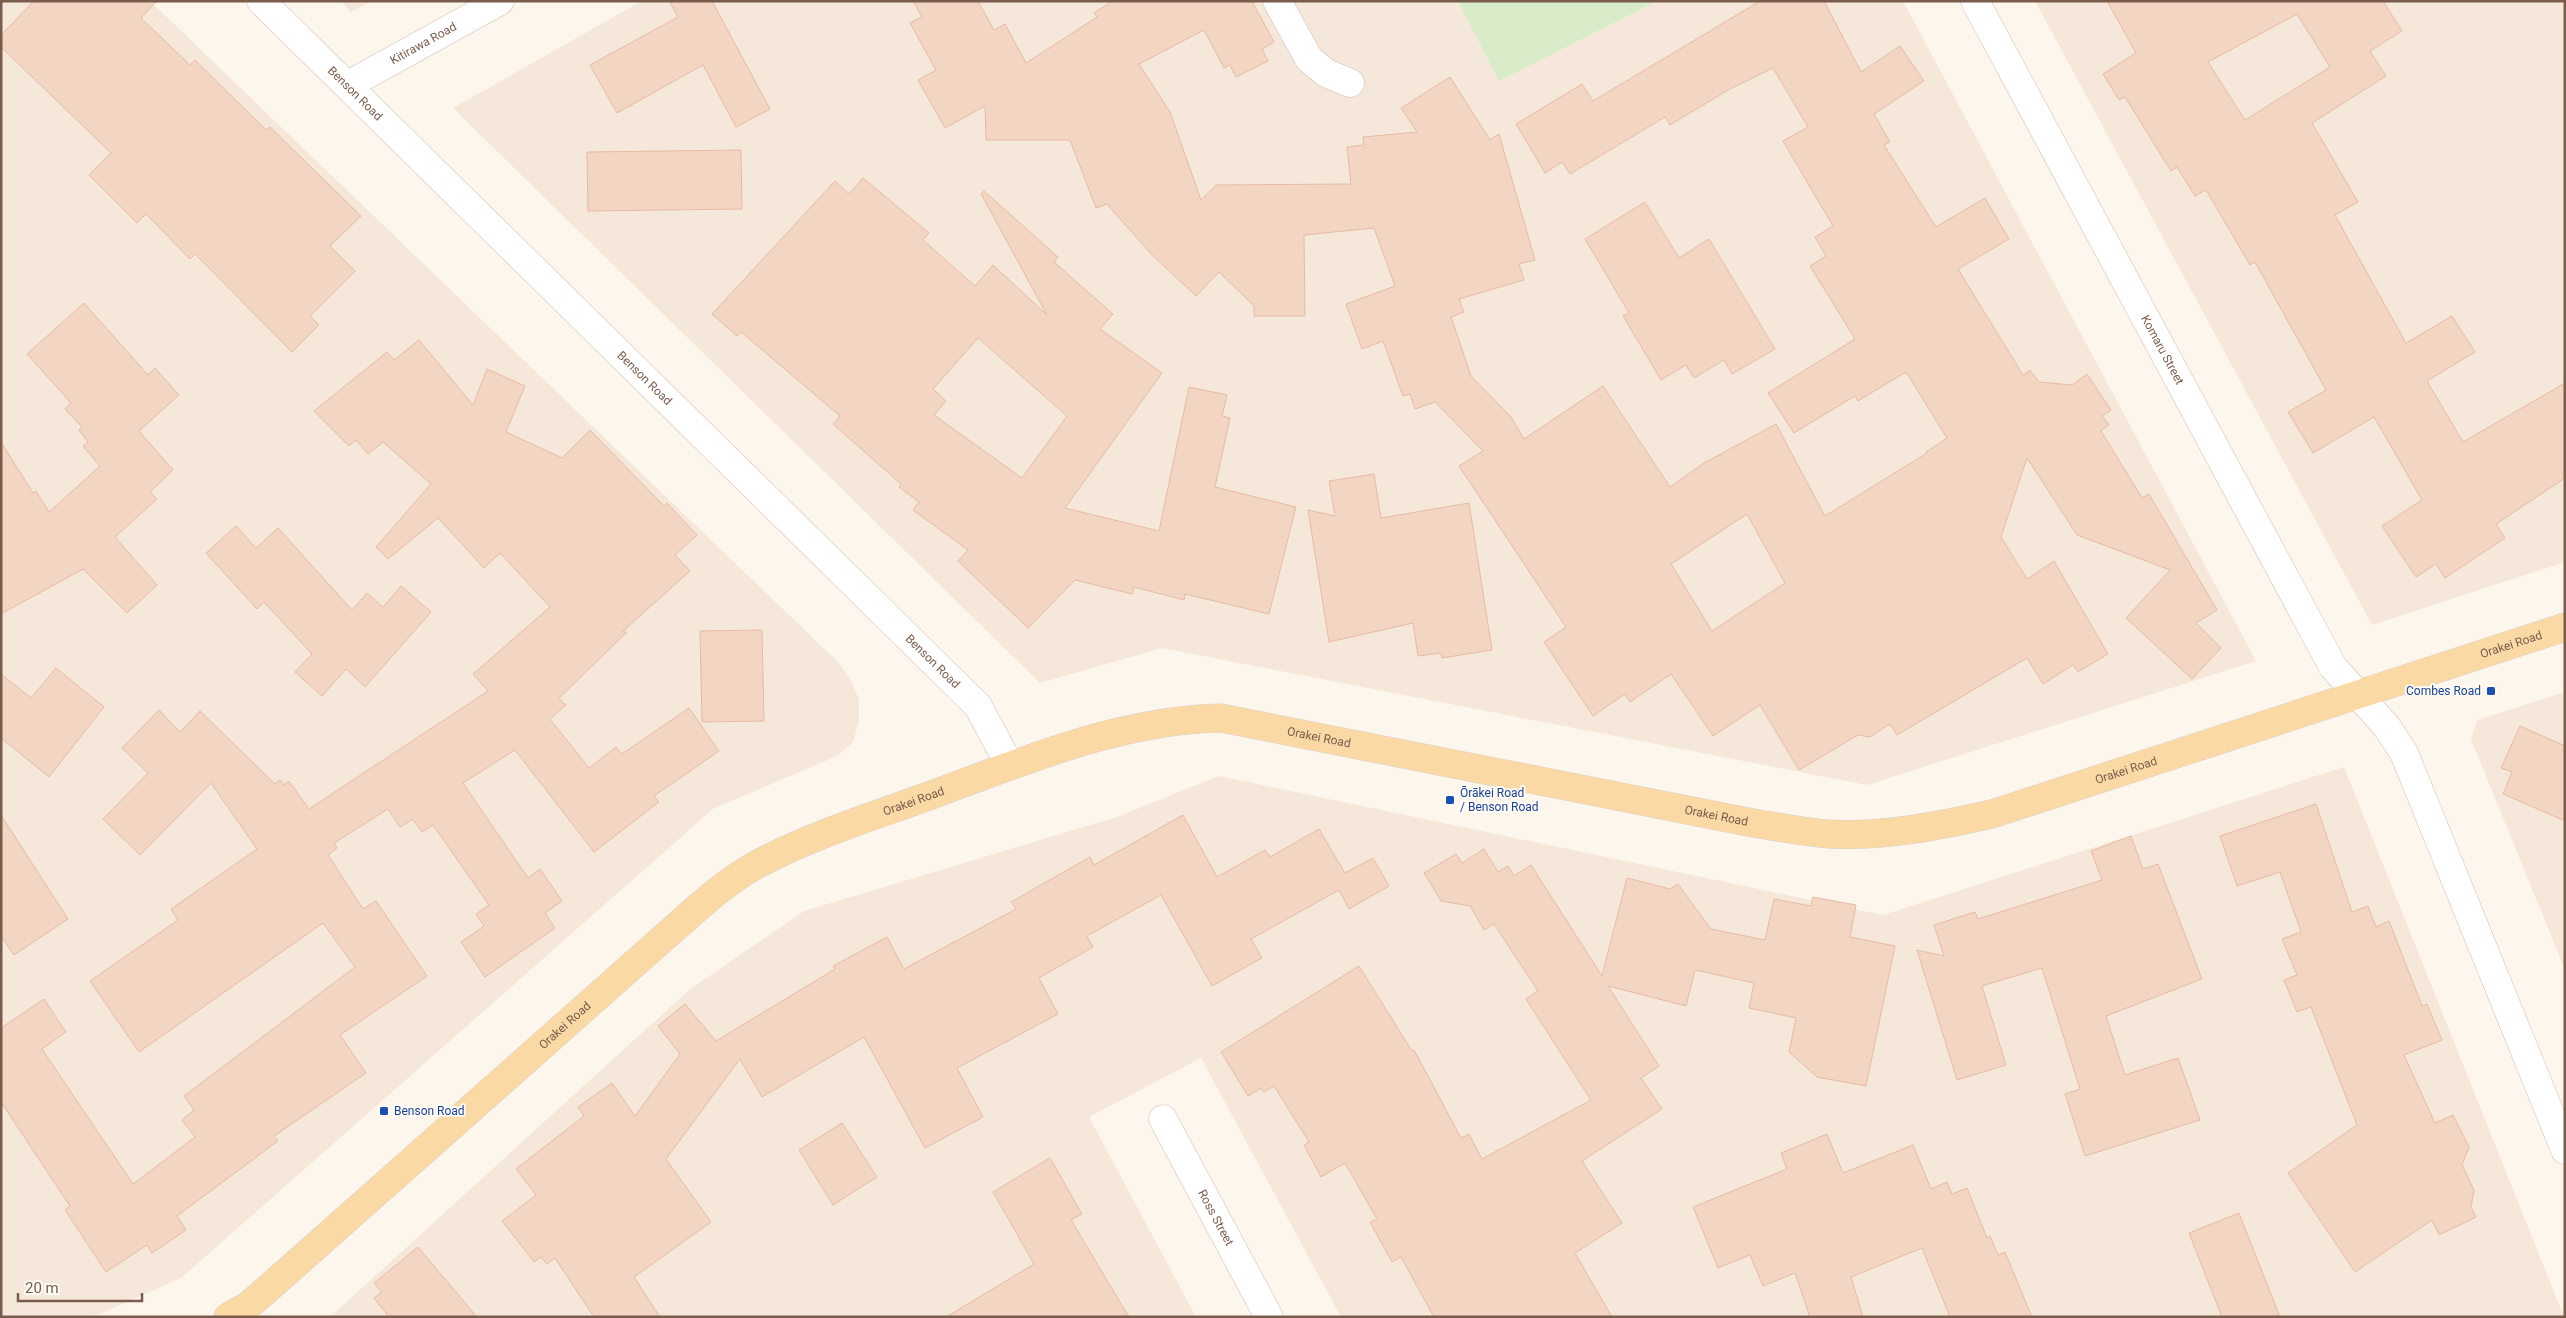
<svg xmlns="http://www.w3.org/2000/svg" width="2566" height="1318" viewBox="0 0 2566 1318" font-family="Roboto,sans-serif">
<rect width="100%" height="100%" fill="#fdf6ec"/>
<path fill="#f5e8da" d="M 1,1 L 150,1 L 839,663 L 852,682 L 859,700 L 859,721 L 853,742 L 837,756 L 713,809 L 181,1278 L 93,1317 L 1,1317 Z
M 341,1 L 371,1 L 351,12 Z
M 642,1 L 1903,1 L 2256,661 L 1867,785 L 1162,648 L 1040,683 L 453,108 Z
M 2035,1 L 2565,1 L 2565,562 L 2372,625 Z
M 2565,692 L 2565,970 L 2471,739 L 2477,720 Z
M 2344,767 L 2564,1317 L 1341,1317 L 1201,1058 L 1089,1117 L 1196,1317 L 330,1317 L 689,990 L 804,911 L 1117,817 L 1219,776 L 1883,915 Z"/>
<path fill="#d8ecc9" d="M 1458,1 L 1657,1 L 1499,81 Z"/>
<path fill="#f3d5c3" stroke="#e6bba3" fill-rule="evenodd" d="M 34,1 L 157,1 L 141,18 L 190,65 L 195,60 L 266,130 L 270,127 L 361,216 L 330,246 L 355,271 L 310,316 L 319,325 L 292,352 L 195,254 L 190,259 L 146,214 L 137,223 L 89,175 L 111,153 L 1,47 L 1,35 Z
M 669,1 L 712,1 L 770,109 L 736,127 L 703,65 L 617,113 L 590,65 L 678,17 Z
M 913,1 L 978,1 L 994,30 L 1005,24 L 1026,63 L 1097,17 L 1094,13 L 1112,1 L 1257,1 L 1253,3 L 1274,42 L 1262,49 L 1268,61 L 1236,77 L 1230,65 L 1224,68 L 1204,30 L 1139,64 L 1170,112 L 1201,200 L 1216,185 L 1351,184 L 1347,147 L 1364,145 L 1363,137 L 1417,132 L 1401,108 L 1450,77 L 1490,140 L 1499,134 L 1535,260 L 1519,264 L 1524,280 L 1459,299 L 1464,312 L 1451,317 L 1471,376 L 1511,417 L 1524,439 L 1603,386 L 1670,487 L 1704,463 L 1776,424 L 1825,516 L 1927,453 L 1926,452 L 1947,438 L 1906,372 L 1858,401 L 1855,396 L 1794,433 L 1768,393 L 1855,339 L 1810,266 L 1826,256 L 1815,237 L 1833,226 L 1783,141 L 1808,127 L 1773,68 L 1730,89 L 1670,125 L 1665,117 L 1570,174 L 1562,162 L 1545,173 L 1516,124 L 1582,84 L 1593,101 L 1760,1 L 1824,1 L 1861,72 L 1900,46 L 1924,81 L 1874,114 L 1890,142 L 1884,145 L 1936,227 L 1985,198 L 2009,239 L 1958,269 L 2023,375 L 2030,370 L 2039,382 L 2072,385 L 2087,374 L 2111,410 L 2102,416 L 2109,425 L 2101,431 L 2142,498 L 2149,494 L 2217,610 L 2196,623 L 2221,648 L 2192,679 L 2126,618 L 2170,570 L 2077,535 L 2027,458 L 2001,537 L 2027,579 L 2054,561 L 2108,654 L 2078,672 L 2073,665 L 2043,684 L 2027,658 L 1897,735 L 1890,724 L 1870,737 L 1858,735 L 1799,770 L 1760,705 L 1713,736 L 1671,674 L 1630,702 L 1625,694 L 1593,716 L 1544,642 L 1566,627 L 1459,466 L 1483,451 L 1435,402 L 1415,409 L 1410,394 L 1403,396 L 1383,341 L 1362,349 L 1346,304 L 1395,286 L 1374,228 L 1304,235 L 1305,316 L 1254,316 L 1254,306 L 1219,272 L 1196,296 L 1151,254 L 1107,204 L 1096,208 L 1070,140 L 986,140 L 985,106 L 945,128 L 918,80 L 936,70 L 910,23 L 922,17 ZM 1747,514 L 1785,583 L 1712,631 L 1671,564 Z
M 2107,1 L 2383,1 L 2402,31 L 2370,51 L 2386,76 L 2312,123 L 2358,202 L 2335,215 L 2406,343 L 2452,316 L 2475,352 L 2427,381 L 2463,442 L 2565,383 L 2565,478 L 2496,524 L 2505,538 L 2445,578 L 2436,564 L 2416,577 L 2382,526 L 2422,500 L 2374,417 L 2313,453 L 2288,412 L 2326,390 L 2255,262 L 2250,265 L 2206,190 L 2195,196 L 2177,167 L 2171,171 L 2125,97 L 2119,100 L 2103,74 L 2136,53 ZM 2297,14 L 2330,67 L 2245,120 L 2208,62 Z
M 741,150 L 742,209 L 588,211 L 587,152 Z
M 863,178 L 929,233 L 923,240 L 975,286 L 993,265 L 1047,315 L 981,194 L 984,191 L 1058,257 L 1054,262 L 1113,314 L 1100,329 L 1162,373 L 1065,508 L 1159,531 L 1189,387 L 1227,395 L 1222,416 L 1230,418 L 1215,487 L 1296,507 L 1269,614 L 1185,594 L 1184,600 L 1134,587 L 1132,594 L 1075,580 L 1028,628 L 958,561 L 968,550 L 913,510 L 919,502 L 899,487 L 901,484 L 833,424 L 840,416 L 741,332 L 737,336 L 712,314 L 835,181 L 849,194 ZM 978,338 L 1067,416 L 1022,478 L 934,415 L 946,401 L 933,389 Z
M 1645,202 L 1679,258 L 1709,239 L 1775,349 L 1732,374 L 1724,360 L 1694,378 L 1686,365 L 1661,380 L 1623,316 L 1629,313 L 1585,239 Z
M 84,303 L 148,375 L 155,368 L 179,395 L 139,431 L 173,470 L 150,492 L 157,499 L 115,537 L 157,585 L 127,613 L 83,569 L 1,614 L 1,442 L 33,493 L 36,491 L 49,512 L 100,466 L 83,446 L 88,442 L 79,430 L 82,427 L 65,409 L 71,403 L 27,354 Z
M 419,340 L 473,405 L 487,369 L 525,386 L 506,432 L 562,458 L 590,430 L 664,506 L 667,503 L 697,535 L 675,555 L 690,571 L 622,632 L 627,632 L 559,698 L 566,705 L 550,719 L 589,768 L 616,747 L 622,754 L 689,708 L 719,751 L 654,796 L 659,802 L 594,852 L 515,750 L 463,783 L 528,878 L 540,869 L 562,901 L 545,913 L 555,928 L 485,977 L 461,942 L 484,926 L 476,914 L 489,905 L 433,825 L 422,832 L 413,819 L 400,827 L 388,809 L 334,843 L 337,848 L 328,855 L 363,909 L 376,901 L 427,976 L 340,1035 L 366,1073 L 274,1136 L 278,1141 L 177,1216 L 186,1230 L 152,1253 L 147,1245 L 106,1272 L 65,1210 L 70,1206 L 1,1102 L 1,1028 L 44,999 L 66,1032 L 42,1049 L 133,1184 L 195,1137 L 182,1120 L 194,1110 L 184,1096 L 355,967 L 323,923 L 139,1052 L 90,981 L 178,920 L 171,909 L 257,849 L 211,783 L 140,855 L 103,819 L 148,773 L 122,748 L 159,710 L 180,732 L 200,711 L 275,784 L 280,780 L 284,785 L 289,781 L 309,809 L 488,691 L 473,674 L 550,607 L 500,553 L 484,568 L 438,518 L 388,559 L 376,547 L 431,484 L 383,442 L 368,454 L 356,440 L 349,446 L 314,411 L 387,352 L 394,360 Z
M 1374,474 L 1381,518 L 1469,503 L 1492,650 L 1442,658 L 1441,653 L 1418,656 L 1413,623 L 1329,642 L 1308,510 L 1335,516 L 1329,481 Z
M 236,526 L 256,548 L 278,528 L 352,610 L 367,593 L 383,607 L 401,586 L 431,612 L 365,687 L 346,669 L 322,696 L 295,672 L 312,654 L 264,602 L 257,609 L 206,553 Z
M 762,630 L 764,721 L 702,722 L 700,631 Z
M 56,668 L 104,707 L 49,777 L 1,738 L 1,674 L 31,698 Z
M 2520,726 L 2565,746 L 2565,821 L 2503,794 L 2512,772 L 2501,768 Z
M 2316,804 L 2352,912 L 2368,906 L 2376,927 L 2389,921 L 2422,1006 L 2427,1004 L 2442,1040 L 2404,1055 L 2435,1123 L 2453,1115 L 2469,1147 L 2462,1165 L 2474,1190 L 2471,1207 L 2476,1217 L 2439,1235 L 2432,1220 L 2355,1272 L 2288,1173 L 2357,1125 L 2311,1007 L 2297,1012 L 2284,980 L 2297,975 L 2282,939 L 2301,932 L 2280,872 L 2237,886 L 2220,836 Z
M 1,815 L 68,919 L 14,955 L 1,936 Z
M 1183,815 L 1217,877 L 1265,850 L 1270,857 L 1319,829 L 1345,873 L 1373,858 L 1389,886 L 1349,909 L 1339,890 L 1251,939 L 1262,958 L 1212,986 L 1161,895 L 1087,936 L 1093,947 L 1039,978 L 1058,1014 L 957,1068 L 983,1117 L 925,1148 L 864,1037 L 762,1097 L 740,1059 L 666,1159 L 711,1222 L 634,1277 L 660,1317 L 594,1317 L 555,1258 L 547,1264 L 541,1257 L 534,1262 L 502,1221 L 536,1195 L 516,1169 L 584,1116 L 578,1107 L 612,1083 L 635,1116 L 680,1054 L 658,1026 L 685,1004 L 716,1041 L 835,969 L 833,966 L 887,937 L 904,969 L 1016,909 L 1011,902 L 1090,857 L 1094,865 Z
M 2131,836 L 2143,869 L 2158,864 L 2202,979 L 2106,1016 L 2125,1075 L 2178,1058 L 2200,1120 L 2085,1156 L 2065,1094 L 2080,1089 L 2042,968 L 1982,986 L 2006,1065 L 1957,1080 L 1917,950 L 1944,956 L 1934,925 L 1975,912 L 1978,919 L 2102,880 L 2091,851 Z
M 1484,849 L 1498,872 L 1508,866 L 1514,876 L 1531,865 L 1602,976 L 1627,878 L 1670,889 L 1678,884 L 1711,929 L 1765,940 L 1774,899 L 1811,906 L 1813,897 L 1856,905 L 1850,937 L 1895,946 L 1866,1086 L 1817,1077 L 1789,1052 L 1796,1018 L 1749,1008 L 1754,983 L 1695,970 L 1686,1006 L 1608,986 L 1659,1066 L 1641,1078 L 1662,1109 L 1582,1161 L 1622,1223 L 1575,1253 L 1612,1317 L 1434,1317 L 1401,1257 L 1392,1262 L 1370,1222 L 1377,1219 L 1345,1163 L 1321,1177 L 1304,1145 L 1309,1142 L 1274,1086 L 1264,1092 L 1261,1088 L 1248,1096 L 1221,1052 L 1359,966 L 1412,1051 L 1414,1050 L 1461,1138 L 1469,1134 L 1482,1159 L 1591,1100 L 1526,999 L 1538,991 L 1494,924 L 1484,930 L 1470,906 L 1441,901 L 1424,873 L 1456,854 L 1462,863 Z
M 842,1123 L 877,1177 L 833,1205 L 799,1150 Z
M 1827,1134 L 1843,1173 L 1913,1145 L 1931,1189 L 1947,1182 L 1952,1194 L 1967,1188 L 1987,1238 L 1990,1236 L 1998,1255 L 2005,1252 L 2032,1317 L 1950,1317 L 1922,1248 L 1851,1277 L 1863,1317 L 1810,1317 L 1795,1273 L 1763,1286 L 1750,1255 L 1718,1268 L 1693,1207 L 1787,1169 L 1781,1153 Z
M 1050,1158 L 1082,1214 L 1071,1220 L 1129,1317 L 946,1317 L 1034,1264 L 993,1192 Z
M 2239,1213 L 2280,1317 L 2222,1317 L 2189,1233 Z
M 418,1247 L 477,1317 L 389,1317 L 374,1298 L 382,1292 L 374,1283 Z"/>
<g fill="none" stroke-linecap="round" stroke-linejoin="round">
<g stroke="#d1beb0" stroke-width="29">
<g id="minor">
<path id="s1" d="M 261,1 L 978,706 L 1010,766"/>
<path d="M 1277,1 L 1309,59 L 1326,73 L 1350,83"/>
<path id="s2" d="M 1975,1 L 2333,667 L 2387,727 L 2404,753 L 2565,1150"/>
<path id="s3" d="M 348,85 L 500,1"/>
<path id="s4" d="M 1163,1119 L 1269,1317"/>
</g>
</g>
<g stroke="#dad1cd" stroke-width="29">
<g id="major">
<path id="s5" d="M 228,1317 L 249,1305 L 280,1278 L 677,926 C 702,904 728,880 758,864 C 810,836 868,818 923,798 C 1020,763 1117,720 1221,718 L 1753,823 C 1778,827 1804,832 1829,834 C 1884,837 1938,826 1992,814 L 2565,627"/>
</g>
</g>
<use href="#minor" stroke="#fff" stroke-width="28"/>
<use href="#major" stroke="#fbd9a5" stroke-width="28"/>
</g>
<g fill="#1a4fb4" stroke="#fffaf3" stroke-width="2">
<rect x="2486" y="686" width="10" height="10" rx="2.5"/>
<rect x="1445" y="795" width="10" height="10" rx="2.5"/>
<rect x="379" y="1106" width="10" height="10" rx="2.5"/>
</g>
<g text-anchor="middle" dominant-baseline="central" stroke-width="4" stroke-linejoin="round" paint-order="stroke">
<g font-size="12" fill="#7a5c4d" stroke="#fffaf3">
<text stroke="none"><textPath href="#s3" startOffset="86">Kitirawa Road</textPath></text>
<text stroke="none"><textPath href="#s1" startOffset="132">Benson Road</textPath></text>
<text stroke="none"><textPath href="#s2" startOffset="396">Komaru Street</textPath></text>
<text stroke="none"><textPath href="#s1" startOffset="538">Benson Road</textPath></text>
<text stroke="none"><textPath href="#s5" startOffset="2516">Orakei Road</textPath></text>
<text stroke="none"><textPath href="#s1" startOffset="942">Benson Road</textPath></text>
<text stroke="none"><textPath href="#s5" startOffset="1286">Orakei Road</textPath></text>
<text stroke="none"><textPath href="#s5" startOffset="2111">Orakei Road</textPath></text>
<text stroke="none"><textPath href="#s5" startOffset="866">Orakei Road</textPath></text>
<text stroke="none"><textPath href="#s5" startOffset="1691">Orakei Road</textPath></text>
<text stroke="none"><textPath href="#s5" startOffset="446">Orakei Road</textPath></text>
<text stroke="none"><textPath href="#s4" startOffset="112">Ross Street</textPath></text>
</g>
<g font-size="12" fill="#164399" stroke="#fffaf3" text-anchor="start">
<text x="2481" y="691" text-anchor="end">Combes Road</text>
<text x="1460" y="793">Ōrākei Road<tspan x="1460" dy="14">/ Benson Road</tspan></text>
<text x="394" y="1111">Benson Road</text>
</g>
</g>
<rect width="2566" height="1318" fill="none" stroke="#7a5c4d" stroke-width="5"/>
<path d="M18 1293v8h124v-8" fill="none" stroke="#7a5c4d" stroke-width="2.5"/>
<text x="25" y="1293" font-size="15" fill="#7a5c4d" stroke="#fffaf3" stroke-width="4" paint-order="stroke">20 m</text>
</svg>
